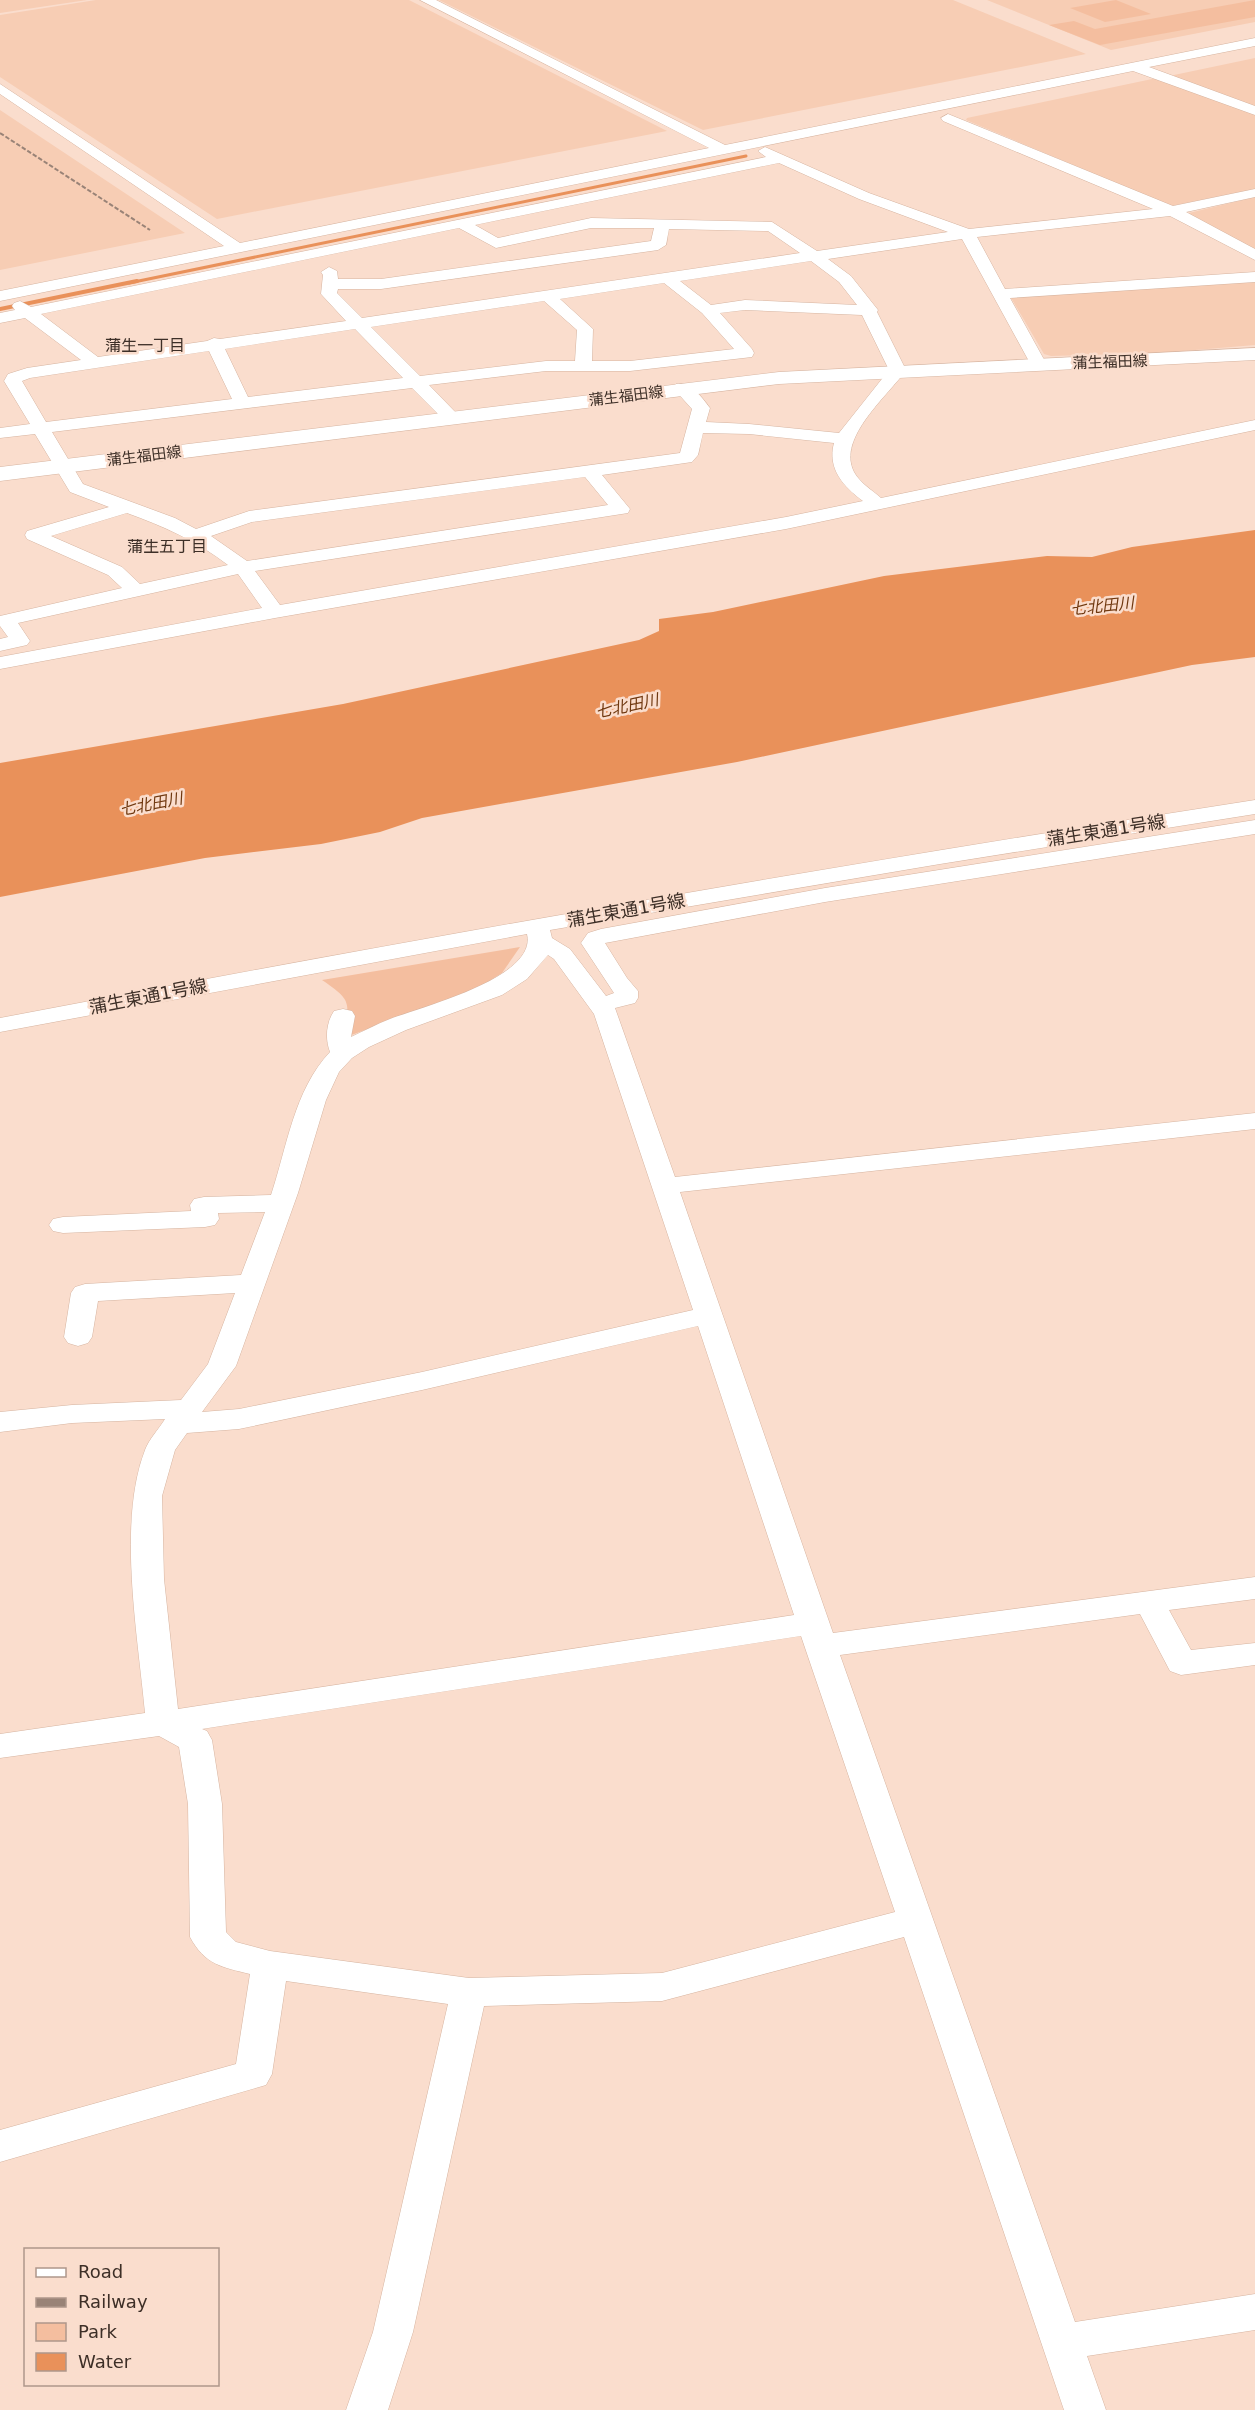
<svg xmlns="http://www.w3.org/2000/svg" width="1255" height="2410" viewBox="0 0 1255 2410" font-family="'DejaVu Sans','Noto Sans JP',sans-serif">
<rect width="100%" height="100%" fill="#faddcd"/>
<path fill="#f7cdb4" d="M 0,0 L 87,0 L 0,13 Z
M 96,0 L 409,0 L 667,131 L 217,219 L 0,77 L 0,15 Z
M 439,0 L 953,0 L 1086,54 L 703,130 Z
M 987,0 L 1255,0 L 1255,22 L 1111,50 Z
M 1255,58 L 1255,107 L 1174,77 L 1174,75 Z
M 1152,79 L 1161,79 L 1255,115 L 1255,189 L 1171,206 L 966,120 L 967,118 Z
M 0,110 L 185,233 L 0,270 Z
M 1255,197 L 1255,249 L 1185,214 Z
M 1255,279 L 1255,345 L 1159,353 L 1051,356 L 1044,354 L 1010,296 Z"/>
<path fill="#f4be9f" d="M 1116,0 L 1151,14 L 1105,22 L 1070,8 Z
M 1255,0 L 1255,17 L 1100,45 L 1049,25 L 1074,21 L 1095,29 Z
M 520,947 L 502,973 L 476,989 L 346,1037 C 348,1001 353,1001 322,980 Z"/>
<path fill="#e9915a" d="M 1255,530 L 1255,657 L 1192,665 L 737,762 L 422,818 L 380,832 L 321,844 L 205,858 L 0,897 L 0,763 L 343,704 L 639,640 L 659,631 L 659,619 L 713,612 L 884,576 L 1047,556 L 1092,557 L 1132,547 Z"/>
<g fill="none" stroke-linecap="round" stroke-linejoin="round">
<path stroke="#e9915a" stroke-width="3" d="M 129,283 L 746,156"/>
<path stroke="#e9915a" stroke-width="4" d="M 0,309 L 137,281"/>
<g stroke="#d6b4a0" stroke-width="1">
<path id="minor" d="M 420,0 L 436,0 L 725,145 L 1255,38 L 1255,46 L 1149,67 L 1255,106 L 1255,115 L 1133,71 L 0,301 L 0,291 L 224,246 L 0,94 L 0,84 L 240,243 L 709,148 Z
M 948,114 L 1173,206 L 1255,189 L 1255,197 L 1186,212 L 1255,249 L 1255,260 L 1170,216 L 977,237 L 1005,289 L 1255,272 L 1255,282 L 1010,298 L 1047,365 L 1039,370 L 1031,365 L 962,239 L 828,259 L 851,276 L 878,310 L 877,312 L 906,370 C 889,395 836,438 854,472 C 860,483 872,490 881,498 L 1255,420 L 1255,430 L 786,529 L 275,618 L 0,669 L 0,657 L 262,608 L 238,574 L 18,623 L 30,641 L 27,645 L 0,651 L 0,639 L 8,637 L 0,626 L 0,616 L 122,588 L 108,575 L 27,539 L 25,535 L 27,531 L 109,507 L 70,492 L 35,434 L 0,438 L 0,428 L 30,424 L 4,381 L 8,374 L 27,368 L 81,360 L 25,318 L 0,323 L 0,313 L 15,310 L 12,306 L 14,303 L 20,301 L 31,307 L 766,157 L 758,151 L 765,147 L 869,193 L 969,229 L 1153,209 L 943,121 L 941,118 ZM 779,163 L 859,199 L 948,232 L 817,251 L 772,222 L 591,218 L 498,238 L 475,225 ZM 459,228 L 496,248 L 591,228 L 654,228 L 651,241 L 381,279 L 338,279 L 337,271 L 329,267 L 321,272 L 323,275 L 321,294 L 346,321 L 220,339 L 214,338 L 207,341 L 98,357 L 41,314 ZM 669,229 L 768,231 L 800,253 L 362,318 L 337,293 L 338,289 L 381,289 L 658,250 L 666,245 ZM 811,261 L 839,282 L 857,305 L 745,300 L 711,305 L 680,281 ZM 664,283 L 702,313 L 734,349 L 630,361 L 592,361 L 593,329 L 560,299 ZM 544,301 L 577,330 L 575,361 L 546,361 L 420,376 L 371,327 ZM 745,310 L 862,315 L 889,370 L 839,433 L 749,424 L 706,422 L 710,408 C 702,397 690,381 676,384 L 673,388 L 692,409 L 680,453 L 249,511 L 196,529 L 175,518 L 83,484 L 52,432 L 412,388 L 446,422 L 458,422 L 461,418 L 429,385 L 546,371 L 630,371 L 752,357 L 754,353 L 752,349 L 720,313 ZM 355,329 L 403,378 L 248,397 L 225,349 ZM 209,351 L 232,399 L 46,422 L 22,381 L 30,378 ZM 703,433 L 749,434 L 834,443 C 827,469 844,487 863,501 L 786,517 L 280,605 L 255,571 L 628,513 L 630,509 L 602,475 L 692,462 L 698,455 ZM 585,477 L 608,505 L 247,561 L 211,536 L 252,522 ZM 127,513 C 163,526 197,541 228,565 L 140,584 L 122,567 L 51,536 Z
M 1255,800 L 1255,814 L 940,864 L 550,930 L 552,938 L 570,949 L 606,996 L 614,993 L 581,943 L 588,933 L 601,929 L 825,888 L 1255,820 L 1255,834 L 825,902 L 605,943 L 627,978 L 638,991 L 638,998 L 635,1003 L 615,1008 L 675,1177 L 1255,1113 L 1255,1129 L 680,1192 L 833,1633 L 1255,1577 L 1255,1599 L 1169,1610 L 1191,1650 L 1255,1643 L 1255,1665 L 1181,1675 L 1170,1671 L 1140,1614 L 840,1655 L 1075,2322 L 1255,2294 L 1255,2330 L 1087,2356 L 1106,2410 L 1064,2410 L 904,1937 L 662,2001 L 484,2006 L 413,2332 L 388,2410 L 346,2410 L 373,2332 L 448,2004 L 286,1981 L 272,2074 L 266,2085 L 0,2162 L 0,2130 L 236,2064 L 250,1974 C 222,1967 205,1965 190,1937 L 188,1804 L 179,1747 L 159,1736 L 0,1758 L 0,1734 L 145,1713 C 138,1636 117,1522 145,1450 C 149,1439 159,1429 165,1419 L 72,1423 L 0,1432 L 0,1412 L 72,1405 L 181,1400 L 208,1364 L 235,1293 L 98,1301 L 92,1337 L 88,1343 L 78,1346 L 68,1343 L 64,1337 L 71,1293 L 75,1287 L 85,1284 L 241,1275 L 265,1212 L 218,1213 L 219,1219 L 215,1225 L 205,1227 L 63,1233 L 53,1231 L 49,1225 L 53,1219 L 63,1217 L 191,1211 L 190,1205 L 194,1199 L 204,1197 L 271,1195 C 287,1147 294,1090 330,1052 C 325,1039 326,1023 334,1011 L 343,1009 L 352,1011 L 355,1016 L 351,1037 C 364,1031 377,1024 390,1019 C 420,1007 538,978 527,934 L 0,1032 L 0,1018 C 417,938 835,865 1255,800 ZM 548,955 L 554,959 L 594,1014 L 693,1310 L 422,1372 L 239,1409 L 202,1412 L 236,1366 L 298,1193 L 326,1100 L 339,1072 L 352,1058 L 369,1047 L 406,1030 L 502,995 L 527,979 ZM 698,1326 L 794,1615 L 178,1709 L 164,1579 L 162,1496 L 175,1450 L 187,1433 L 239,1429 L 422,1390 ZM 801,1636 L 895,1912 L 662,1973 L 469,1978 L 270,1951 L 236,1942 L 226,1932 L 222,1804 L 212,1740 L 207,1731 L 202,1729 Z"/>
</g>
<g stroke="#d6b4a0" stroke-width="1">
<path id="major" d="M 1255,348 L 1255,360 L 779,384 L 0,481 L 0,467 L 779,372 Z"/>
</g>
<use href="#minor" fill="#fff" fill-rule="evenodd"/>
<use href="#major" fill="#fff" fill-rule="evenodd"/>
<path stroke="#998377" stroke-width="2" stroke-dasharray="4.5 2" stroke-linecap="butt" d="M 0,133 L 150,230"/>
</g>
<g text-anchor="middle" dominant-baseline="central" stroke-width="5" stroke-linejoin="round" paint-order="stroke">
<g font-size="15" fill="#3d2f27" stroke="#faddcd">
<text transform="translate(1110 362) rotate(-2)">蒲生福田線</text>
<text transform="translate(626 396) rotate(-7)">蒲生福田線</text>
<text transform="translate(144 456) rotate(-7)">蒲生福田線</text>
</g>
<g font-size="16" fill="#3d2f27" stroke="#faddcd">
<text x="145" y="345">蒲生一丁目</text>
<text x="167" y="546">蒲生五丁目</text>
</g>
<g font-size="16" font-style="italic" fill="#70380f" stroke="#faddcd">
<text transform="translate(1102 606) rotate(-6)">七北田川</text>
<text transform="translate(627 706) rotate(-12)">七北田川</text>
<text transform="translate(151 804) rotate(-11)">七北田川</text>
</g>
<g font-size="18" fill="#3d2f27" stroke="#faddcd">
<text transform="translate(1106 830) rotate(-9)">蒲生東通1号線</text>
<text transform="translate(626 910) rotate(-10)">蒲生東通1号線</text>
<text transform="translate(148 996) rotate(-11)">蒲生東通1号線</text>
</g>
</g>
<rect x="24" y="2248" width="195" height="138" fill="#faddcd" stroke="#ae978b" stroke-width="1.5"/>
<rect x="36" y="2268" width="30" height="9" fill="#ffffff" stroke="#ae978b" stroke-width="1.5"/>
<text x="78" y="2278" font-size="18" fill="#3d2f27">Road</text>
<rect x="36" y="2298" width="30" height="9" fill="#998377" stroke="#ae978b" stroke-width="1.5"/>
<text x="78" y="2308" font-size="18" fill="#3d2f27">Railway</text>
<rect x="36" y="2323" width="30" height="18" fill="#f4be9f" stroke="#ae978b" stroke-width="1.5"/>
<text x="78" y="2338" font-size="18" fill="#3d2f27">Park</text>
<rect x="36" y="2353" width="30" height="18" fill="#e9915a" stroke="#ae978b" stroke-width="1.5"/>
<text x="78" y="2368" font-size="18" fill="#3d2f27">Water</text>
</svg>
